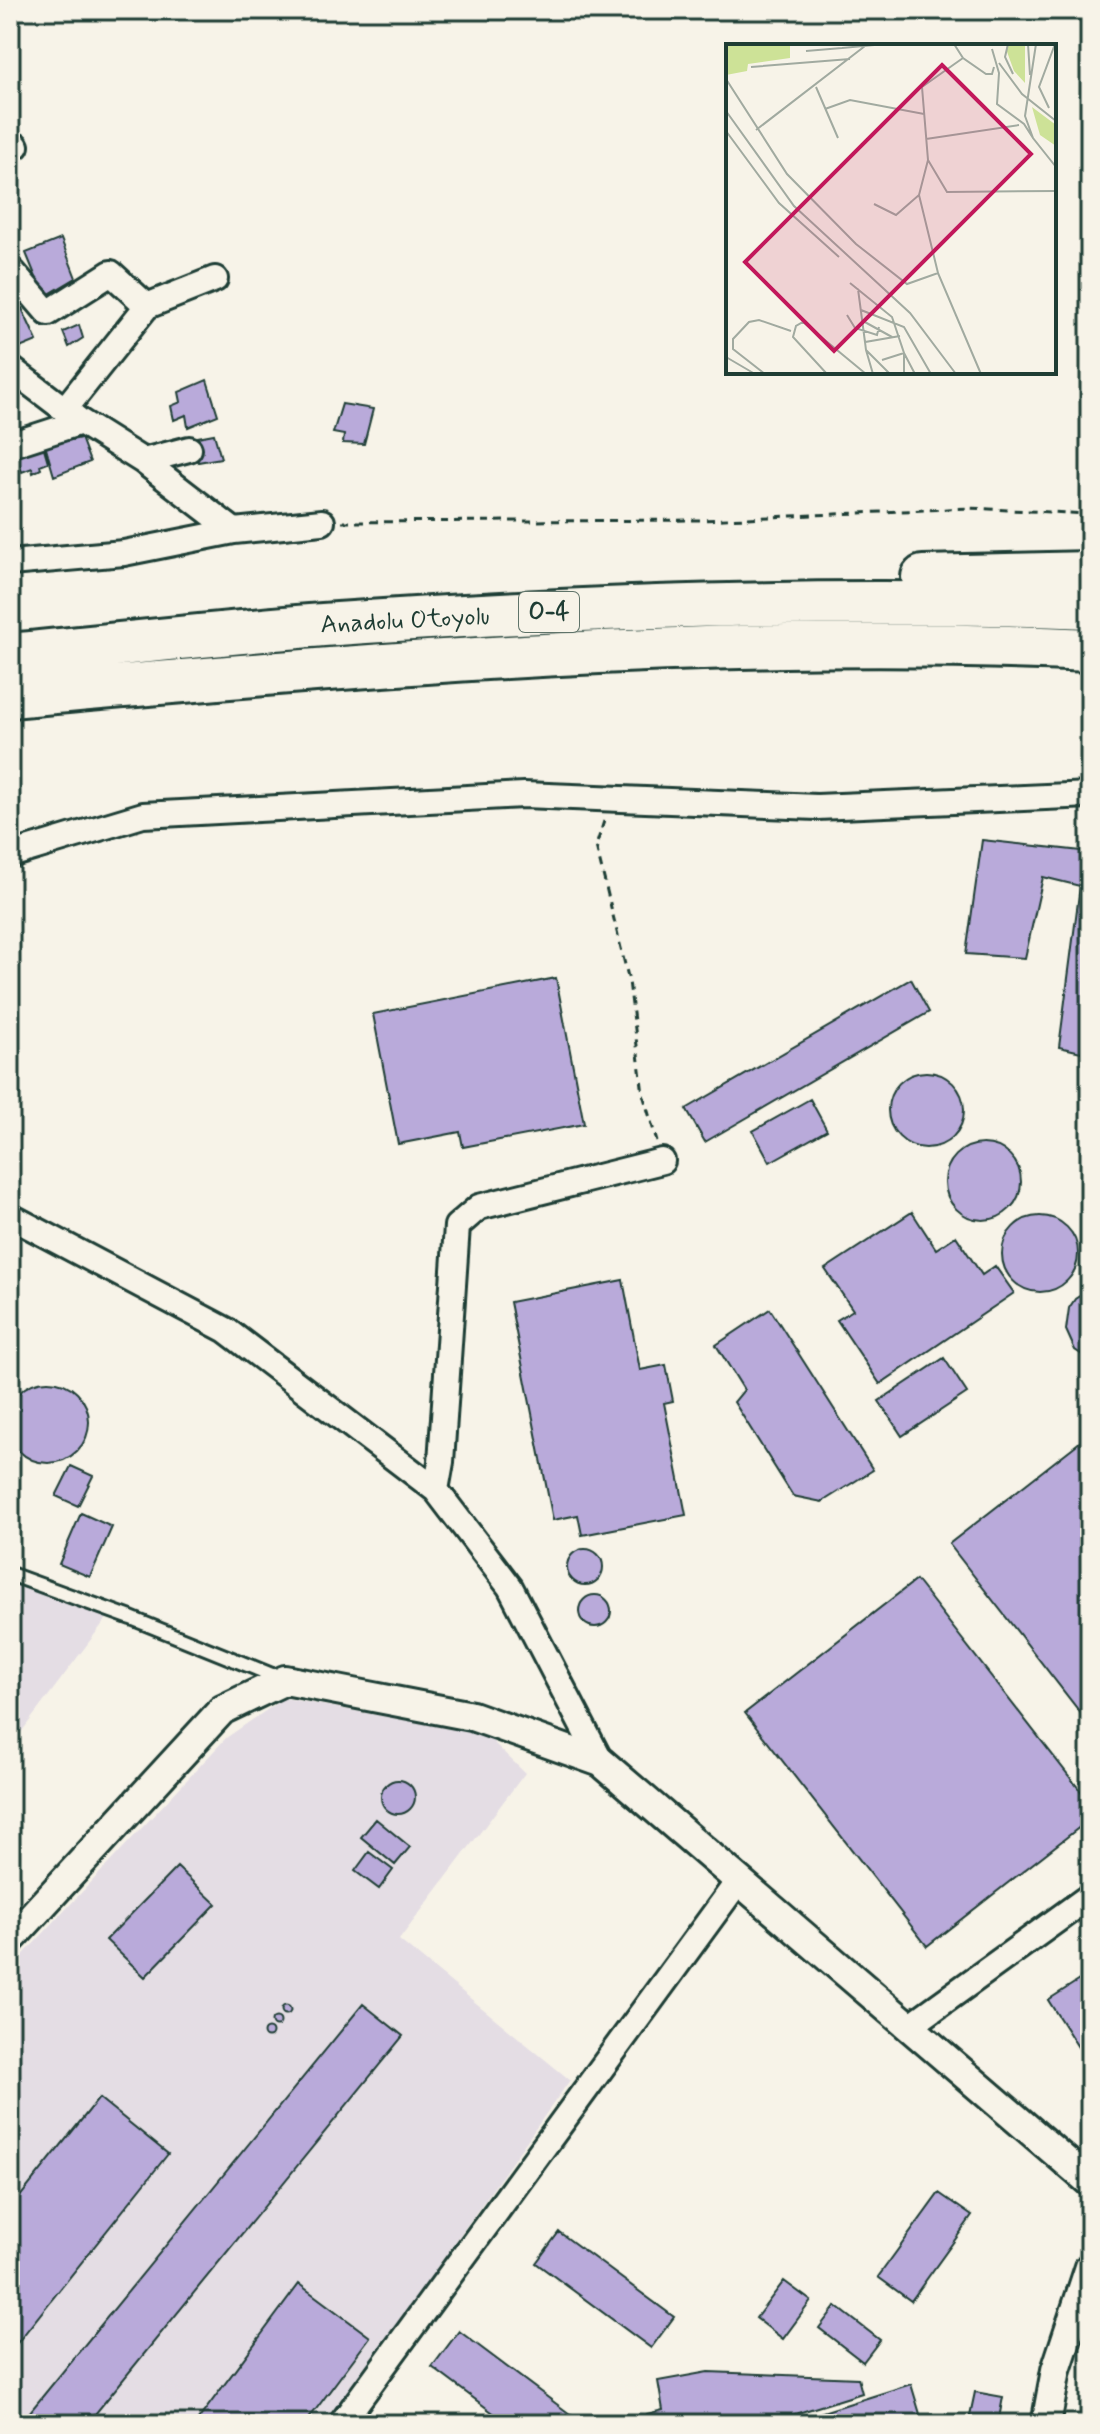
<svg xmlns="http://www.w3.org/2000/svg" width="1100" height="2434" viewBox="0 0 1100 2434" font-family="Mynerve,sans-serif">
<rect width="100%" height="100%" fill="#f7f3e8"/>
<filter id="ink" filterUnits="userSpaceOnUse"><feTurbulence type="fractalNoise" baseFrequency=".0125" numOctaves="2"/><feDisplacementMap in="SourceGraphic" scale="16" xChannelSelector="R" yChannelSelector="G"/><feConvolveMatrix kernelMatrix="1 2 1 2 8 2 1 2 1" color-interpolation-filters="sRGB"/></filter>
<g filter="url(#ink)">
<path fill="#e4dde4" d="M 10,1583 L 107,1618 L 10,1747 Z
M 284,1698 L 486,1735 L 525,1773 L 399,1940 L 570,2080 L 326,2424 L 10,2424 L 10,1969 L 226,1738 Z"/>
<path fill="#b9aada" stroke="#1f3d34" stroke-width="2" d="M 10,99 L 19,120 L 10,125 Z
M 61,239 L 76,278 L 44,297 L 26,253 Z
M 19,302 L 37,341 L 10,352 L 10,304 Z
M 79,325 L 83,338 L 69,347 L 63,332 Z
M 207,380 L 218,415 L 188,427 L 186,415 L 174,420 L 171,406 L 181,402 L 179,392 Z
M 10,404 L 20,431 L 10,436 Z
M 342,404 L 373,409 L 364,444 L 343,443 L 344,435 L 333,433 Z
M 214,434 L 221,458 L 198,462 L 192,438 Z
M 64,436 L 66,441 L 81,438 L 90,462 L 54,476 L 45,445 Z
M 43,445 L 48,462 L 40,465 L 41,469 L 33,473 L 32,468 L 22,472 L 16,456 Z
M 13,466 L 17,481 L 10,483 L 10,467 Z
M 982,840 L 1090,852 L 1090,1054 L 1059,1047 L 1080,886 L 1043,877 L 1025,958 L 966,954 Z
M 556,978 L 584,1124 L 463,1147 L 460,1132 L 398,1144 L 373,1014 Z
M 911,979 L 929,1012 L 705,1142 L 686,1109 Z
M888 1110a38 38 0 1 1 76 0a38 38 0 1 1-76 0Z
M 810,1099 L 827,1130 L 770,1162 L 753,1131 Z
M945 1182a38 38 0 1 1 76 0a38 38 0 1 1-76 0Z
M 912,1212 L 936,1249 L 956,1236 L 982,1275 L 995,1266 L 1014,1293 L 880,1384 L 837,1320 L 853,1310 L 825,1269 Z
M1002 1254a38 38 0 1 1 76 0a38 38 0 1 1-76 0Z
M 623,1280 L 640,1370 L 666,1365 L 673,1401 L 664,1403 L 686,1515 L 582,1535 L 578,1515 L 553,1520 L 510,1302 Z
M 1090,1289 L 1090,1360 L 1075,1350 L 1066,1330 L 1069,1308 L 1075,1299 Z
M 770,1309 L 873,1470 L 822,1502 L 793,1496 L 734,1402 L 744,1390 L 716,1345 Z
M 944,1358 L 967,1393 L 902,1436 L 879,1401 Z
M7 1422a41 41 0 1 1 82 0a41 41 0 1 1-82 0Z
M 1090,1434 L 1090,1725 L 949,1544 Z
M 71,1466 L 93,1476 L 78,1506 L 56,1496 Z
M 81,1513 L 112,1527 L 90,1577 L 59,1564 Z
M567 1567a18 18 0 1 1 36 0a18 18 0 1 1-36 0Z
M 916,1580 L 1090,1803 L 1090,1819 L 927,1946 L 745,1713 Z
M579 1611a16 16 0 1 1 32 0a16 16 0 1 1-32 0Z
M381 1797a17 17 0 1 1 34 0a17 17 0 1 1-34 0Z
M 376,1819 L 410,1847 L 395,1865 L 361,1837 Z
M 369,1852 L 393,1870 L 379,1889 L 355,1871 Z
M 177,1867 L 216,1904 L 145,1977 L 106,1940 Z
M 1090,1973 L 1090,2066 L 1048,2000 Z
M 363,2004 L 403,2036 L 87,2424 L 20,2424 Z
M281.5 2010a4.5 4.5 0 1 1 9 0a4.5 4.5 0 1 1-9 0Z
M271.5 2022a4.5 4.5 0 1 1 9 0a4.5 4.5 0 1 1-9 0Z
M263.5 2033a4.5 4.5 0 1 1 9 0a4.5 4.5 0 1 1-9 0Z
M 99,2098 L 168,2154 L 10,2352 L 10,2209 Z
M 939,2193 L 972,2216 L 911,2301 L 878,2277 Z
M 559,2232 L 674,2317 L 651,2348 L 536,2263 Z
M 784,2281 L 811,2301 L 783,2339 L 756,2318 Z
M 299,2284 L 370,2337 L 305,2424 L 195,2424 Z
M 836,2306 L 880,2340 L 863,2362 L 819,2328 Z
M 459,2331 L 582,2423 L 581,2424 L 508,2424 L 432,2367 Z
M 708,2372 L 858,2378 L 862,2393 L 763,2424 L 650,2424 L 647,2414 L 663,2410 L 658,2381 Z
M 911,2384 L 923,2424 L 785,2424 Z
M 975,2392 L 1003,2397 L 998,2424 L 969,2420 Z"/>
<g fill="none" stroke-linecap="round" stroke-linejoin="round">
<g stroke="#1f3d34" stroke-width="18">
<path id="service" d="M 10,1574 L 131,1618 L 282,1679"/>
</g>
<g stroke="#1f3d34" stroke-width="30">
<path id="minor" d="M 10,148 L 16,146
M 10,274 L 13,272 L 48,313 L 111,273 L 147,306
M 10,368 L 81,422 L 143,461 L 234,531
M 65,409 L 147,306 L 215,279
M 10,445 L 81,422
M 143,461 L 189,449
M 10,563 L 124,553 L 234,531 L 322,522
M 10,855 L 143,815 L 524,795 L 817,807 L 1090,795
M 10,1216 L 226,1330 L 436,1490
M 601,1762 L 510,1587 L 436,1490 L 441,1462 L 457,1226 L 479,1207 L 662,1161
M 910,2026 L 1090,1896
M 341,2424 L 739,1880"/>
</g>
<g stroke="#1f3d34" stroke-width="34">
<path id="tertiary" d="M 10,1940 L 222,1710 L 285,1680 L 472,1716 L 601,1762 L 1090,2182
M 1046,2424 L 1056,2370 L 1090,2267"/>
</g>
<g stroke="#1f3d34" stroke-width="48">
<path id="motorway" d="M 923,577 L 1090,573
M 10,655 C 114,645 219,633 323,625 C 578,607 835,597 1090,607
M 10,696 C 369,664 729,633 1090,650"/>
</g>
<path stroke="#1f3d34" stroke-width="3" stroke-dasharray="8 6" stroke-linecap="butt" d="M 342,522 L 703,520 L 969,508 L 1090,514
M 604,821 L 596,846 L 629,981 L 643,1094 L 657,1142"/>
<use href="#service" stroke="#f7f3e8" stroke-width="12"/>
<use href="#minor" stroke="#f7f3e8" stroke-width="24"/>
<use href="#tertiary" stroke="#f7f3e8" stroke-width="28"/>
<use href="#motorway" stroke="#f7f3e8" stroke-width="42"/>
</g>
</g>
<g text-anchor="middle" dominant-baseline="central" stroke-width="7" stroke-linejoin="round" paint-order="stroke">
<rect fill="#f7f3e8" stroke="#60746a" stroke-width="2" x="519" y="592" width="60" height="40" rx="6"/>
<g font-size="24" font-weight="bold" fill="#1f3d34">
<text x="549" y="612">O-4</text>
</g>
<g font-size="26" fill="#1f3d34" stroke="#f7f3e8">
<text transform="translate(405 621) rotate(-3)">Anadolu Otoyolu</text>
</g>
</g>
<g transform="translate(726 44)">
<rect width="330" height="330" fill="#f7f3e8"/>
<path d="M 0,0 L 64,0 L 64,14 L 22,20 L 21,27 L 0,31 ZM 284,0 L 299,0 L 299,39 L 288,27 L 280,5 ZM 306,63 L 330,81 L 330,102 L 314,91 Z" fill="#cde297"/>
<path fill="none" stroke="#a1aaa0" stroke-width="2" d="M 228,0 L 237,14 L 260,30 L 266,30 L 268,23M 282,0 L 279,13 L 287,30M 302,0 L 304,31M 310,0 L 299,72 L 307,94 L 330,123M 116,4 L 159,0M 266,5 L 273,29 L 271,60 L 298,80 L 307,94M 80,7 L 116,4M 237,14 L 196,43 L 202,116 L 221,148 L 330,147M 273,19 L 296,50 L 330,77M 25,23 L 124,15M 0,35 L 61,130 L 130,200 L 181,240 L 212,229 L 255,330M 90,43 L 112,94M 323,64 L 313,43 L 329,0M 99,65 L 124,56 L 198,70M 0,67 L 68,162 L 184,269 L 230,330M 30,86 L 139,2M 0,87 L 53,159 L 113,213M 200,95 L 293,81M 193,151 L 212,229M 148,160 L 170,171 L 193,151 L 202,116M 124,239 L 166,273 L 178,309 L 178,330M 132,245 L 139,298 L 174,292M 135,266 L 178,283 L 205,330M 121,271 L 129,284 L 151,291 L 153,283M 137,277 L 166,293M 139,298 L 140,306 L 164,330M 140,306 L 147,330M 0,313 L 29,330M 156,316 L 178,309 L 189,330M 39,330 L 7,305 L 7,295 L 23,278 L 33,276 L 65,287M 101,330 L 67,293 L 70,282 L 77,278 L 140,330"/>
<path fill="#c2185b" fill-opacity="0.15" stroke="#c2185b" stroke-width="4" d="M 216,21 L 305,110 L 108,307 L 19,218 Z"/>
<rect width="330" height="330" fill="none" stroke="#1f3d34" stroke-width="4"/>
</g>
<rect width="1100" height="2434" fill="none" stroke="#f7f3e8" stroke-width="40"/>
<rect x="20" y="20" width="1060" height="2394" fill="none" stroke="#1f3d34" stroke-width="3" filter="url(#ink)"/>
</svg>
